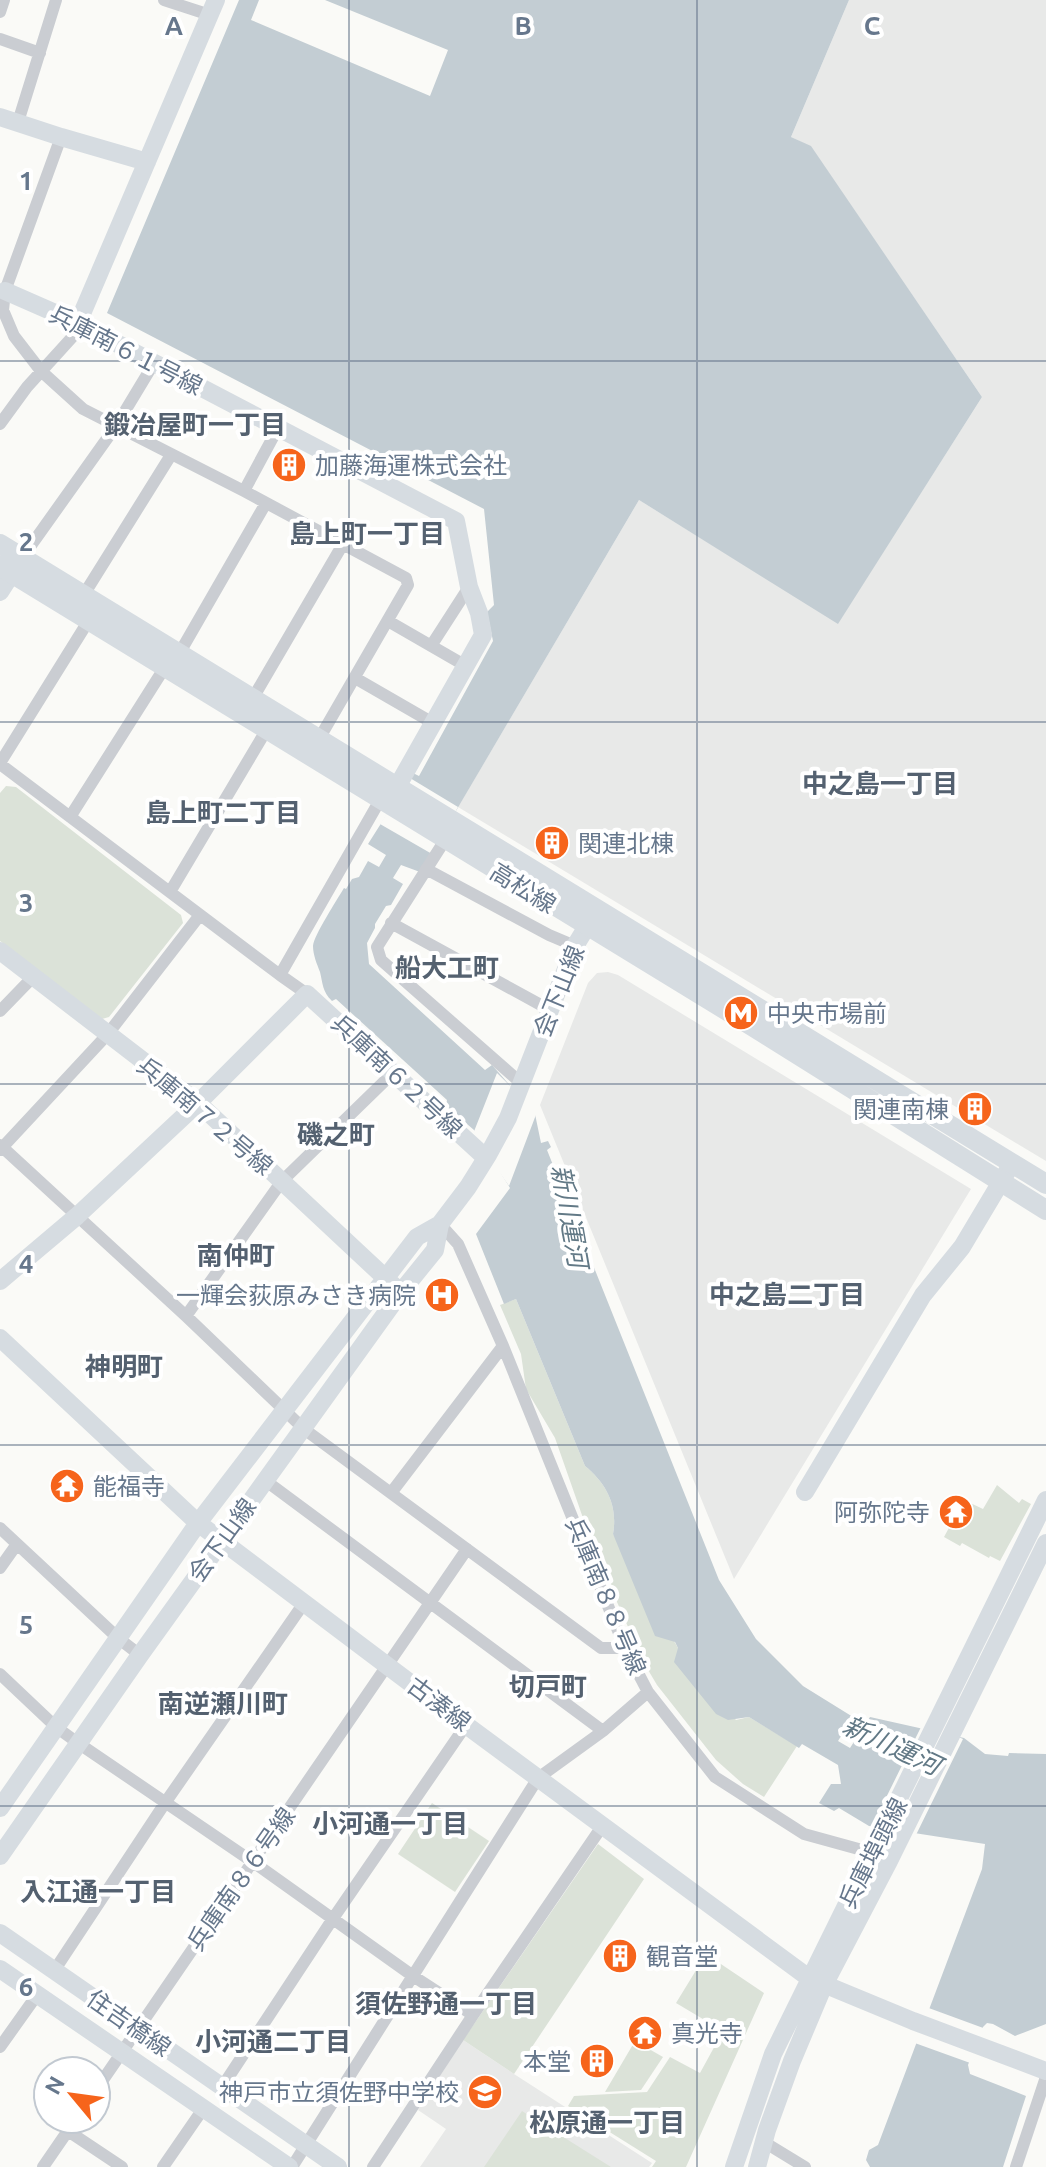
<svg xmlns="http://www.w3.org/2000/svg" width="1046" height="2167" viewBox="0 0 1046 2167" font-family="Ubuntu,'Noto Sans JP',sans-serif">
<rect width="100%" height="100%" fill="#fafaf7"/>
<path fill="#e8e9e8" d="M 849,0 L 1046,0 L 1046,1161 L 458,807 L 639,500 L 838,623 L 982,397 L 811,147 L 791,137 Z
M 608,972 L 618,975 L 971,1189 L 734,1579 L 540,1105 L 588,983 L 597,973 Z
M 463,2040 L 514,2074 L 652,2163 L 649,2167 L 420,2167 L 446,2129 L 418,2110 Z"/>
<path fill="#dbe2d8" d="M 6,786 L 16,787 L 181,915 L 183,923 L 109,1017 L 102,1019 L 0,941 L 0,793 Z
M 516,1299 L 585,1466 C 607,1484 618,1506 613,1534 L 678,1648 L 736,1720 L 749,1717 L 797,1746 L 764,1797 L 743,1784 L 716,1760 L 657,1685 L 644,1663 L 617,1602 L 601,1555 L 583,1518 L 555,1438 L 526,1389 L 521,1354 L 500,1305 Z
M 997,1485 L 1019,1503 L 1022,1499 L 1031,1504 L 1000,1561 L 990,1556 L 989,1558 L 962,1543 L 960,1546 L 944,1537 L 964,1500 L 983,1509 Z
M 432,1803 L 489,1841 L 455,1892 L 398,1854 Z
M 598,1844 L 644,1879 L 514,2074 L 463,2040 Z
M 706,1954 L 764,1993 L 686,2167 L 652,2167 L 656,2161 L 568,2106 L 574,2096 L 647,2092 L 670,2057 L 700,2073 L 723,2031 L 676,2003 Z
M 635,2041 L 663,2057 L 641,2090 L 605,2092 Z
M 522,2111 L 611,2167 L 484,2167 Z"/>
<path fill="#c3cdd3" d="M 239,0 L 259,0 L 251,20 L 430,96 L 448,50 L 325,0 L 849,0 L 791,137 L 811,146 L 982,397 L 838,624 L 639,500 L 420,872 L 401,865 L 393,878 L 403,884 L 391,905 L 386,906 L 375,924 L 375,928 L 367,943 L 369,964 L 485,1070 L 492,1065 L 535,1114 L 541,1143 L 548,1141 L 551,1147 L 547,1150 L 719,1580 L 756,1639 L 803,1686 L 853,1717 L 838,1741 L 850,1748 L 870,1717 L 964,1738 L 985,1754 L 1008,1756 L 1009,1753 L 1046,1754 L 1046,2024 L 1015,2036 L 993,2024 L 987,2023 L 983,2027 L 968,2065 L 970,2074 L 1026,2096 L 1003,2167 L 870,2167 L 866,2160 L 869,2150 L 878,2145 L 982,1869 L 985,1844 L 869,1826 L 839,1808 L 834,1811 L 819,1803 L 831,1784 L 841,1784 L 838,1765 L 802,1744 L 799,1748 L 749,1717 L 728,1720 L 716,1714 L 674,1662 L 678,1648 L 675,1642 L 655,1636 L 613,1534 C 618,1506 607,1484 585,1466 L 516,1299 L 504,1304 L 476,1234 L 510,1188 L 474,1130 L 446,1106 L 447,1100 L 336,999 L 332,1001 C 322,991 323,984 320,972 C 317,964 313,955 313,946 C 314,935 337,900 344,888 L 346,889 L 352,879 L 359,877 L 368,861 L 379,867 L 386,855 L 368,844 L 413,773 L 419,776 L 493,641 L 487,612 L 494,605 L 484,509 L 107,313 Z"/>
<path fill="#fafaf7" d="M 410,778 L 458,807 L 432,854 L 380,824 Z
M 497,1073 L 537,1112 L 509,1186 L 473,1134 Z
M 922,1725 L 943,1730 L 963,1739 L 915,1837 L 870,1830 Z
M 926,2007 L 986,2029 L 973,2064 L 912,2042 Z"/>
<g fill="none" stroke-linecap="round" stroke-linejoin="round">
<path stroke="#cacdd2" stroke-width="12" d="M 164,0 L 210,15
M 0,12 L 4,0
M 0,39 L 40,53
M 18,122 L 56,0
M 61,137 L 5,291 L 3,310 L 14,336 L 41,371 L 83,409 L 244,491 L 406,578 L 408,585 L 319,739
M 0,424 L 27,387 L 76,333 L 78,323
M 244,491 L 278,428
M 22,558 L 116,426 L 154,363
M 83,596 L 171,455
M 388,621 L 466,666
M 431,646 L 469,587
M 179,654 L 266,503
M 355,678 L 433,723
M 253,698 L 343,544
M 0,763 L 89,620
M 0,764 L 280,975
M 70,817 L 165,667
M 445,840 L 377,947 L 381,960 L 521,1083
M 426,869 L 549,935 L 575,946
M 170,892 L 267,729
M 391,923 L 550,1010
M 307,994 L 280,975 L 380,800
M 0,1011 L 33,977
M 0,1145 L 186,1316 L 304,1429 L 601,1648 L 625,1648
M 0,1150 L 107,1035 L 200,915
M 440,1224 L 458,1244 L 503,1346 L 625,1648 L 648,1692 L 715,1777 L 804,1834 L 873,1853 L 889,1861
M 186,1316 L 282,1181 L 393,1073
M 266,1481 L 603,1731
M 391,1493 L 503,1346
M 0,1528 L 118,1638 L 140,1655
M 0,1568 L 17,1544
M 0,1674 L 56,1727 L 78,1743 L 253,1862 L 413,1976 L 473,2015
M 54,1971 L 165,1803 L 304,1603
M 0,2047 L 37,1995
M 222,2087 L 332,1920 L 466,1725
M 96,2090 L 467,1549
M 68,2131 L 122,2167
M 764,2142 L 805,2167
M 43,2167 L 76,2119
M 163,2167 L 203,2109
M 292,2167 L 538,1778 L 603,1731 L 648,1692
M 373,2167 L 473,2015 L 603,1825
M 1016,2167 L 1046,2077"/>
<path stroke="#d6dce1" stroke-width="18" d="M 0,117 L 61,137 L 147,162
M 5,291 L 78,323 L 456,521 L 469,587 L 479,613 L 483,635 L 397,787
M 78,323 L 216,0
M 0,592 L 18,564
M 0,951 L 198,1103 L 394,1286
M 0,1281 L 77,1216 L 198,1103 L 307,994 L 486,1158
M 0,1338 L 198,1523 L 466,1725 L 809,1978 L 913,2021 L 1046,2071
M 805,1492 L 923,1295 L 962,1247 L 1008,1170
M 0,1808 L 198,1523 L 417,1237 L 440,1224 L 468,1187 L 488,1155 L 508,1118 L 575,946 L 594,915
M 0,1856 L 140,1655 L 401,1292 L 435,1250 L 440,1224
M 0,1933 L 338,2167
M 0,1969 L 289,2167
M 734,2167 L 773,2054 L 1046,1500
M 757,2167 L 767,2130 L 792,2061 L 824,1985 L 889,1861 L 1046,1543"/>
<path stroke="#d6dce1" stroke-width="20" d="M 0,544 L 1046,1184
M 0,566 L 752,1026 L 1046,1210"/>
</g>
<path fill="none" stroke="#66778c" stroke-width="2" stroke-opacity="0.55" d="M 349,0 L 349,2167M 697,0 L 697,2167M 0,361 L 1046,361M 0,722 L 1046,722M 0,1084 L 1046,1084M 0,1445 L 1046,1445M 0,1806 L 1046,1806"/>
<defs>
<g id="building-disc" transform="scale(1.8)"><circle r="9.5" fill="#f6641b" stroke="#fff"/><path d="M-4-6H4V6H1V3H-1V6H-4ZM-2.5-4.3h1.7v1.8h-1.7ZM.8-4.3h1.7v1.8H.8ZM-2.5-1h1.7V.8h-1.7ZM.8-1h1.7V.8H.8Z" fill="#fff"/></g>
<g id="metro-disc" transform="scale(1.8)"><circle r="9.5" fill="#f6641b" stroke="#fff"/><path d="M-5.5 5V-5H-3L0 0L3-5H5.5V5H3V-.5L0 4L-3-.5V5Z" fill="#fff"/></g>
<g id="hospital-disc" transform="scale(1.8)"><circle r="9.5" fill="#f6641b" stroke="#fff"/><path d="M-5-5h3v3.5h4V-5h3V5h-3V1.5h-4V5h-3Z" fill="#fff"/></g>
<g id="temple-disc" transform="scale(1.8)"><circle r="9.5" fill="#f6641b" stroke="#fff"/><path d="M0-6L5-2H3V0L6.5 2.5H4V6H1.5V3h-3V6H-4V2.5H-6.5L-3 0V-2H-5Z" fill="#fff"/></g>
<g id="school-disc" transform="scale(1.8)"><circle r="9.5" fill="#f6641b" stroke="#fff"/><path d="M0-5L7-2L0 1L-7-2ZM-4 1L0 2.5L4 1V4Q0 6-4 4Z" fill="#fff"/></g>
</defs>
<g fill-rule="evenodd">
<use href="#building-disc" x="289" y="465"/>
<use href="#building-disc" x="552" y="843"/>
<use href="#metro-disc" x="741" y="1013"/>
<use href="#building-disc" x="975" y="1109"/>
<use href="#hospital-disc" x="442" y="1295"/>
<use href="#temple-disc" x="67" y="1486"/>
<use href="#temple-disc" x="956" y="1512"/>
<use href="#building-disc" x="620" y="1956"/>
<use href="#temple-disc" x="645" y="2033"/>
<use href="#building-disc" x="597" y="2061"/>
<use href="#school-disc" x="485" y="2092"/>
</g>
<g text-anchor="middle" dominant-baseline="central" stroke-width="8" stroke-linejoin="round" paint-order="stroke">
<g font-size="24" fill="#66778c" stroke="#fff">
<text transform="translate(126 350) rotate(27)">兵庫南６１号線</text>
<text transform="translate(523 888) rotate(32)">高松線</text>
<text transform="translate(559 991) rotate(-68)">会下山線</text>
<text transform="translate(397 1076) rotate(43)">兵庫南６２号線</text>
<text transform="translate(205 1116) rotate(40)">兵庫南７２号線</text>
<text transform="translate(222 1540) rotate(-54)">会下山線</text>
<text transform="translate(606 1596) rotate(67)">兵庫南８８号線</text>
<text transform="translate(439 1704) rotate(37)">古湊線</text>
<text transform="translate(873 1853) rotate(-63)">兵庫埠頭線</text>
<text transform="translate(241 1879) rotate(-55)">兵庫南８６号線</text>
<text transform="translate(129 2023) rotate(35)">住吉橋線</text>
</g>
<g font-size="24" fill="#66778c" stroke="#fff" text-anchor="start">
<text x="315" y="465">加藤海運株式会社</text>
<text x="578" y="843">関連北棟</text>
<text x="767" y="1013">中央市場前</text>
<text x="949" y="1109" text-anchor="end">関連南棟</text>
<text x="416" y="1295" text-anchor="end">一輝会荻原みさき病院</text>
<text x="93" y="1486">能福寺</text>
<text x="930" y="1512" text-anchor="end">阿弥陀寺</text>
<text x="646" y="1956">観音堂</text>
<text x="671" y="2033">真光寺</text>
<text x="571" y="2061" text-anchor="end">本堂</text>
<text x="459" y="2092" text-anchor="end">神戸市立須佐野中学校</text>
</g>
<g font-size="26" font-weight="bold" fill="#546170" stroke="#fff">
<text x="195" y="424">鍛冶屋町一丁目</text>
<text x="367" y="533">島上町一丁目</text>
<text x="880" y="783">中之島一丁目</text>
<text x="223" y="812">島上町二丁目</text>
<text x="447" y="967">船大工町</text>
<text x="336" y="1134">磯之町</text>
<text x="236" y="1255">南仲町</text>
<text x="787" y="1294">中之島二丁目</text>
<text x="124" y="1366">神明町</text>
<text x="548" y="1686">切戸町</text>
<text x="223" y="1703">南逆瀬川町</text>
<text x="390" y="1823">小河通一丁目</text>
<text x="98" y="1891">入江通一丁目</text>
<text x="446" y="2003">須佐野通一丁目</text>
<text x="273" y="2041">小河通二丁目</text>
<text x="607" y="2122">松原通一丁目</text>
</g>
<g font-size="26" font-style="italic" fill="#627986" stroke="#fff">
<text transform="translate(570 1216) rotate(80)">新川運河</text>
<text transform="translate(892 1745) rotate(25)">新川運河</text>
</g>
</g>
<g font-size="26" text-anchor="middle" font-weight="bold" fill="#66778c" stroke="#fff" stroke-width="8" stroke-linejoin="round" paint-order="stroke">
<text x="174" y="35">A</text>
<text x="523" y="35">B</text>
<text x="872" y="35">C</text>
<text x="26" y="190">1</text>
<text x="26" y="551">2</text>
<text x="26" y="912">3</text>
<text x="26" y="1273">4</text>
<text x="26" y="1634">5</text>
<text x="26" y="1996">6</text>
</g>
<g transform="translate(72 2095) rotate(299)"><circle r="38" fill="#ffffff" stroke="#c2c9d1" stroke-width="2"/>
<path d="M0-6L14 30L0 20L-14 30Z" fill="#f6641b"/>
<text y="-12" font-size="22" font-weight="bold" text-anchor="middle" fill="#66778c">N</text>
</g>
</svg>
